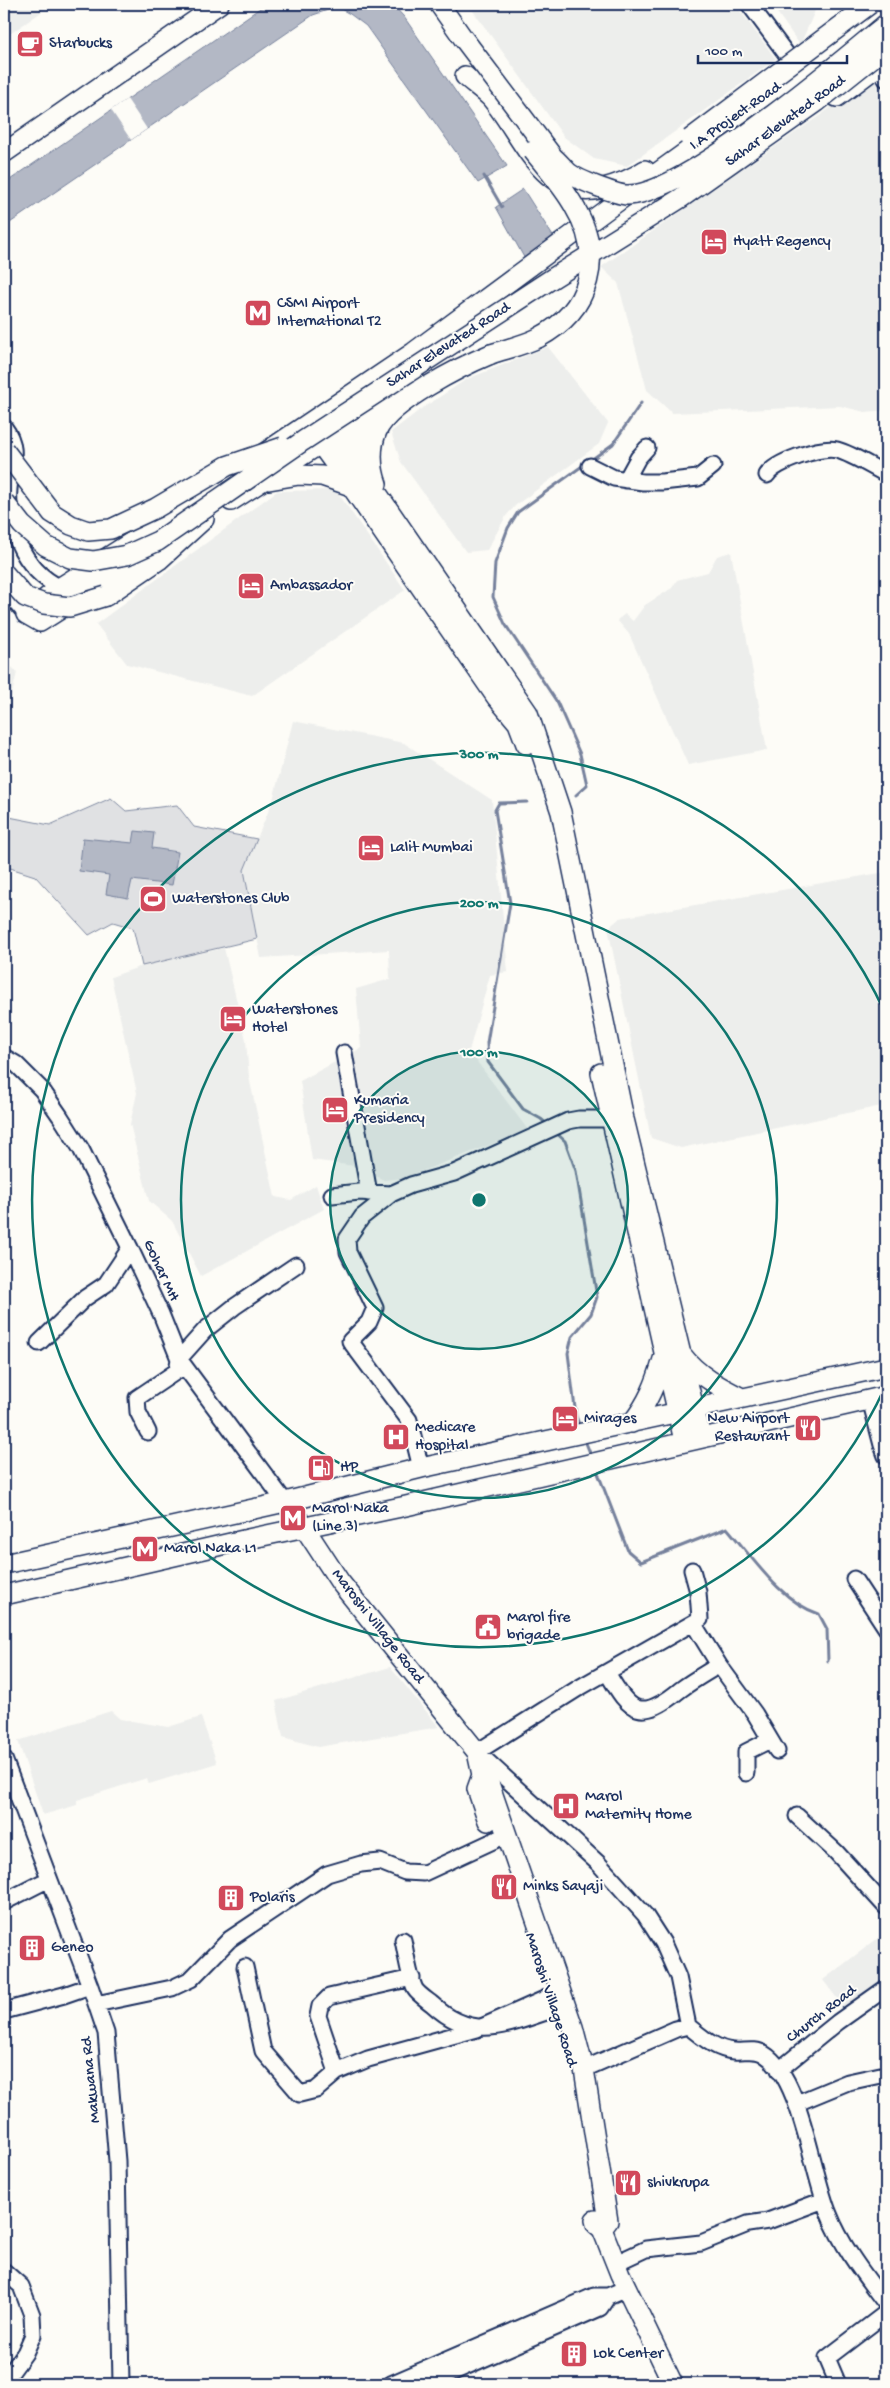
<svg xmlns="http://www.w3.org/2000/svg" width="890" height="2388" viewBox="0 0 890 2388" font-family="'Gochi Hand',sans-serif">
<rect width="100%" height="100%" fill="#fdfcf7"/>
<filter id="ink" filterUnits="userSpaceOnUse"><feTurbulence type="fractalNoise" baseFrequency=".02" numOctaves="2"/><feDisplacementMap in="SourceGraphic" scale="10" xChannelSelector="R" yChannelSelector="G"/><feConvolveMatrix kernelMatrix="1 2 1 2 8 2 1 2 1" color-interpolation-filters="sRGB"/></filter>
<g filter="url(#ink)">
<path fill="#edeeec" d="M 4,4 L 53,4 L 4,38 Z
M 468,4 L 735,4 L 776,59 L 627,166 L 594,159 L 564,137 Z
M 771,4 L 818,4 L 800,45 Z
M 886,65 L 886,410 L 865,412 L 840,406 L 672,413 L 647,390 L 618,283 L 601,267 L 822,114 Z
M 548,347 L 608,423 L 599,444 L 516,505 L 506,516 L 487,550 L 466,552 L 401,462 L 391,432 L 421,409 L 467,379 Z
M 336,490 L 405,590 L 252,696 L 127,664 L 96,624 L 277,491 Z
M 731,552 L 767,750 L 688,765 L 629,634 L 617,620 L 625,614 L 633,621 L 645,605 L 672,588 L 677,580 L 708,572 L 717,556 Z
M 4,660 L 17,672 L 4,729 Z
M 293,721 L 404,743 L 492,800 L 508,972 L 490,975 L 469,1051 L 528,1130 L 404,1178 L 384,1180 L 355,1166 L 312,1160 L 300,1081 L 361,1048 L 356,989 L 390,979 L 389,950 L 261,958 L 244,870 L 273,800 Z
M 886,872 L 886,1105 L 681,1148 L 651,1138 L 608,928 L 620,918 Z
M 224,948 L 246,1040 L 249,1077 L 275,1197 L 291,1200 L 316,1185 L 324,1209 L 201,1276 L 172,1221 L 149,1201 L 130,1124 L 137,1093 L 111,977 L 142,966 Z
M 390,1667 L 439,1727 L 318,1747 L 283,1737 L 276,1701 Z
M 111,1711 L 120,1719 L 168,1727 L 201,1717 L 217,1763 L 149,1784 L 147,1778 L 77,1800 L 77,1805 L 43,1815 L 18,1741 Z
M 886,1932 L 886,1985 L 848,2013 L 823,1980 Z"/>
<path fill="#e0e1e3" stroke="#7e88a0" d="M 111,798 L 126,811 L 177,805 L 194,827 L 257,839 L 244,870 L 257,939 L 142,966 L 133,928 L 113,922 L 89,935 L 35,876 L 4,866 L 4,816 L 50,825 Z"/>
<path fill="#b3b8c5" stroke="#76819c" d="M 266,4 L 392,4 L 404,17 L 507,166 L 478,183 L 366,26 L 350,14 L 337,7 L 313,15 L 4,227 L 4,184 Z
M 523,189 L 556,241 L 526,261 L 496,207 Z
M 135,831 L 154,833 L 152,848 L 178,852 L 172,885 L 132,880 L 128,898 L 106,894 L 109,875 L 79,871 L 83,838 L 133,843 Z"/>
<path fill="#fdfcf7" d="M 127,99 L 147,129 L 131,140 L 111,110 Z"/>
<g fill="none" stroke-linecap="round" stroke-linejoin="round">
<path stroke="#76819c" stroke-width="3" d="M 484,176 L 502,207
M 591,460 L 613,444 L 641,403
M 576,795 L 587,785 L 580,754 L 557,702 L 505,624 L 493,597 L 495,563 L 508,528 L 518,512 L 585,464
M 527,802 L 499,803 L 495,810 L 510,903 L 487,1043 L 488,1062 L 523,1109 L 541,1119 L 548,1125
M 554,1131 L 565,1141 L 576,1171 L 597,1297 L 591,1314 L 572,1337 L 568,1353 L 576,1416 L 580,1427
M 584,1438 L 592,1458
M 596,1468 L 628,1551 L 641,1562 L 727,1528 C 753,1558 781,1602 819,1614 L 827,1629 L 828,1661"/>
<g stroke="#1b2f5e" stroke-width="19">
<path id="minor" d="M 749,4 L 799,71
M 880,65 L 886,79
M 4,427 C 20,448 11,464 9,489 C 6,531 27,577 69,591
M 590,466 L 614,478 L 643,482 L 662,482 L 698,478 L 713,466
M 767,475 C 775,462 821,446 837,450 C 852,454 872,467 886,474
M 626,480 L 638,458 L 647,448
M 4,588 L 26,614
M 344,1053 L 369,1193
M 4,1057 L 16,1064 L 42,1090 L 60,1116 L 81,1149 L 130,1248 L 161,1314 L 179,1359 L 285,1502
M 391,1194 L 362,1217 L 347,1239 L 348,1252 L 375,1308 L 369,1322 L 350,1341 L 409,1420 L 421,1468
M 332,1195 L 359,1192 L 391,1194 L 411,1185 L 454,1173 L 568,1121 L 579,1119 L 620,1119
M 39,1343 L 85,1298 L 106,1284 L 130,1248
M 870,1399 L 882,1445 L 886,1456
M 148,1432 L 138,1412 L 137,1398 L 177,1371 L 179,1359 L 205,1330 L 234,1307 L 296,1265
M 854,1579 L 886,1628
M 693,1623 L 719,1665
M 607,1672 C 630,1714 642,1721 680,1690 C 692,1681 706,1673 719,1665 L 755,1714 L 777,1751
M 4,1759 L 90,1986 L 106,2033 L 117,2161 L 121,2384
M 746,1773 L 746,1752 L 770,1740
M 797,1816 L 836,1852 L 886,1907
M 4,1902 L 49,1879
M 403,1940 C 406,1953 409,1977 415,1989 C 418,1994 427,2000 432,2004 C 478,2047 515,2020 565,2006
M 245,1967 L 263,2051 L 300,2094 L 316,2090 L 337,2072 L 368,2059 L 477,2029 L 560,1992
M 96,2004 L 172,1988 L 191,1979 L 230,1939 L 327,1874 L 361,1864 L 380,1862 L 405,1872 L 424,1873 L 506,1835
M 4,2011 L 64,1995 L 90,1986
M 688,2026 L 678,1977 L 663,1943 L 645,1915 L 598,1863 L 477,1752 L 577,1689 L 700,1619 L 698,1592 L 692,1570
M 584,2069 L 676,2029 L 688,2026 C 702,2037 716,2050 734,2051 C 744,2052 755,2048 764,2054 C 801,2076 812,2174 829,2214 C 842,2247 865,2276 886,2304
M 779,2070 L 838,2022 L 886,1988
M 337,2072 L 318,2016 L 320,2006 L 329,1997 L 412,1978
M 797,2103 L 848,2082 L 885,2074 L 886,2075
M 616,2263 L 646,2249 L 701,2243 L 748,2224 L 768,2221 L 824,2200
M 4,2271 L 21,2286 L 32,2315 L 33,2335 L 25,2353 L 4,2382
M 391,2384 L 594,2296 L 608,2296 L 627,2288
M 426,2384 L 600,2308 L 608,2296
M 838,2384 L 827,2358 L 886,2313"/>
</g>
<g stroke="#1b2f5e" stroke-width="22">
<path id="major" d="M 465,76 C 473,83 483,90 491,98 C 522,134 542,201 600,189 C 616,185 631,180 645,170
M 837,97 L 886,60
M 4,153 L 219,4
M 329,423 L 528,713 L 561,812 L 624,1119 L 701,1437
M 313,434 L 351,486 L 497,698 L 518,723 L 526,744
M 360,466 C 355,444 357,430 368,411
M 269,480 L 299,475 L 322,476 L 351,486
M 377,484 C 371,468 370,447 377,431 C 390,402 462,366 491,354
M 231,501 L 320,444 L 414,379
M 157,548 L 40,622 L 26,614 L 59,588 L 149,531 L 414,352 L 610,207 L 886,8
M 106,596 L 159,560 L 204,519
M 601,1073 L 684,1441
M 682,1355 C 697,1375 720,1387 742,1398
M 632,1423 C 648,1403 656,1383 663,1359
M 285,1502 L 304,1527 L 340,1582 L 477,1752 L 482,1775 L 489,1783 L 573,2027 L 584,2069 L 608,2221 L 602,2229
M 4,1564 L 285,1502 L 421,1468 L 886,1367
M 4,1595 L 248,1539 L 406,1506 L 886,1396
M 482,1775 L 477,1789 L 488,1821
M 595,2220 L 596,2224 L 602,2229 L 620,2274 L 673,2384"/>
</g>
<use href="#minor" stroke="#fdfcf7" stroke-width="15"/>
<use href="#major" stroke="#fdfcf7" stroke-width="19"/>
<g stroke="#1b2f5e" stroke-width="22" stroke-linecap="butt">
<path id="major-bridge" d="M 439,4 L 463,38 L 553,157 C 559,162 564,169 569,173 C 578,180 615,194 626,195 C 682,197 839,63 886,24
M 690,139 L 870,4
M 491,354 C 506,349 524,345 538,338 C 591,310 605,257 574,206 C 563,186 547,169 533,151
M 4,450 L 52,513 L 71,525 L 88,531 L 111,529 L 156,508 L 227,466 L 283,447
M 4,502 L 22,525 L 46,546 L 70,558 L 93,561 L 127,555 L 158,541 L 303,441 L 553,278 L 681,198 L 817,102 L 886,47
M 4,573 L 25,597 L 44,604 L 70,607 L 106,596"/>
</g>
<use href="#major-bridge" stroke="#fdfcf7" stroke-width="19"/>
</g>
</g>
<circle cx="479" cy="1200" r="149" fill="#0f766e" fill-opacity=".12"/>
<g fill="none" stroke="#0f766e" stroke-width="2.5">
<circle cx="479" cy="1200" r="149"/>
<circle cx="479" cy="1200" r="298"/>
<path d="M886 1385A447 447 0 1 1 886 1015"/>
</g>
<defs>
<g id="cafe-square" transform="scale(1.4375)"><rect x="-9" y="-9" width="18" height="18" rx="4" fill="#d1495b" stroke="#fdfcf7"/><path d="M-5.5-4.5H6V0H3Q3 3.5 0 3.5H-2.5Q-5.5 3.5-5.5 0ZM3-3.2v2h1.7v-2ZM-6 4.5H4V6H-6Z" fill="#fff"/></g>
<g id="hotel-square" transform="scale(1.4375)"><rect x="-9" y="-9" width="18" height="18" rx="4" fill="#d1495b" stroke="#fdfcf7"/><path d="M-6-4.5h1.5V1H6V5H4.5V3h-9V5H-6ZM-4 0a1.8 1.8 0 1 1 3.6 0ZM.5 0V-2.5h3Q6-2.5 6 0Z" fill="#fff"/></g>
<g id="metro-square" transform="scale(1.4375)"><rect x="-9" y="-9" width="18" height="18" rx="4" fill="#d1495b" stroke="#fdfcf7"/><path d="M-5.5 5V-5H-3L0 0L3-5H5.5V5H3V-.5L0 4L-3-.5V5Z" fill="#fff"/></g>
<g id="stadium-square" transform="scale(1.4375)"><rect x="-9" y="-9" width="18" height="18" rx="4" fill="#d1495b" stroke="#fdfcf7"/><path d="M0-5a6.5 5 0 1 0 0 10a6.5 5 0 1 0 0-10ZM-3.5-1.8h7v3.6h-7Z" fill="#fff"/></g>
<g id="restaurant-square" transform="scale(1.4375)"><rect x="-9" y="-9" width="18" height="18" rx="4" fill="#d1495b" stroke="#fdfcf7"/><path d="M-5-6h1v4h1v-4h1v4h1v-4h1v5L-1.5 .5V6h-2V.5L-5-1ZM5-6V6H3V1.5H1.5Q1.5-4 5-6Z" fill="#fff"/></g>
<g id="hospital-square" transform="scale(1.4375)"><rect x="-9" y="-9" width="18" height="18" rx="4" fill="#d1495b" stroke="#fdfcf7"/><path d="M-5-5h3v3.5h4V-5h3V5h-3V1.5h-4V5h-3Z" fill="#fff"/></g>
<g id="fuel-square" transform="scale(1.4375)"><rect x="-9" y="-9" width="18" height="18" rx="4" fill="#d1495b" stroke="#fdfcf7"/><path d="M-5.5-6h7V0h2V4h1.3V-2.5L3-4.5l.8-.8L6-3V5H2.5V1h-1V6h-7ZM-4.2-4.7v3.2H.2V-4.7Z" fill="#fff"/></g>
<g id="civic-square" transform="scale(1.4375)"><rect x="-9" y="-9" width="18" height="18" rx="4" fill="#d1495b" stroke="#fdfcf7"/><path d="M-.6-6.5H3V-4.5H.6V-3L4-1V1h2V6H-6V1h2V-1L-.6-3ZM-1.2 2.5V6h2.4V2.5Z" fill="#fff"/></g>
<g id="building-square" transform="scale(1.4375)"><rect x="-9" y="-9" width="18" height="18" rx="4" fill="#d1495b" stroke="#fdfcf7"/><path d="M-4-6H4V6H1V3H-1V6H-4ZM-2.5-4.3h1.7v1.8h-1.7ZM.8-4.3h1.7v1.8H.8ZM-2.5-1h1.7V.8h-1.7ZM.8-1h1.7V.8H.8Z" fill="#fff"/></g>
</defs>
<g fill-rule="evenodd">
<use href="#cafe-square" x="30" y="44"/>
<use href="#hotel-square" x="714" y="242"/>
<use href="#metro-square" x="258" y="313"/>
<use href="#hotel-square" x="251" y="586"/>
<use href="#hotel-square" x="371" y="848"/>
<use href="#stadium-square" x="153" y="899"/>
<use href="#hotel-square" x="233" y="1019"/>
<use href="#hotel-square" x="335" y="1110"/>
<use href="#hotel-square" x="565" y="1419"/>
<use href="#restaurant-square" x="808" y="1428"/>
<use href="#hospital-square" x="396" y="1437"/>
<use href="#fuel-square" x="321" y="1468"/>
<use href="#metro-square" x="293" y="1518"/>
<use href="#metro-square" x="145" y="1549"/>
<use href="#civic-square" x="488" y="1627"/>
<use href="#hospital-square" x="566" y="1806"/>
<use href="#restaurant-square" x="504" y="1887"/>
<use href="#building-square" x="231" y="1898"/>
<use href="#building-square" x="32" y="1948"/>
<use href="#restaurant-square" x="628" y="2183"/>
<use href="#building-square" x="574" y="2354"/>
</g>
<g text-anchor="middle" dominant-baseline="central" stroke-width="4" stroke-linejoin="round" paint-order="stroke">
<g font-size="16" fill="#1b2f5e" stroke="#fdfcf7" text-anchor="start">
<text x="49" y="44">Starbucks</text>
<text x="733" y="242">Hyatt Regency</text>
<text x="277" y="304">CSMI Airport<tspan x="277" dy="18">International T2</tspan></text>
<text x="270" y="586">Ambassador</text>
<text x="390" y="848">Lalit Mumbai</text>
<text x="172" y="899">Waterstones Club</text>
<text x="252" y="1010">Waterstones<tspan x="252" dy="18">Hotel</tspan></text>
<text x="354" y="1101">Kumaria<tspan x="354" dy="18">Presidency</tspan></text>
<text x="584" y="1419">Mirages</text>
<text x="789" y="1419" text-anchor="end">New Airport<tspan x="789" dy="18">Restaurant</tspan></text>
<text x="415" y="1428">Medicare<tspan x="415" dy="18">Hospital</tspan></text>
<text x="340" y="1468">HP</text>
<text x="312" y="1509">Marol Naka<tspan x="312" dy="18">(Line 3)</tspan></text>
<text x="164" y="1549">Marol Naka L1</text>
<text x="507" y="1618">Marol fire<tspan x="507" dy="18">brigade</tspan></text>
<text x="585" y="1797">Marol<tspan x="585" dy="18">Maternity Home</tspan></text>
<text x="523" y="1887">Minks Sayaji</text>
<text x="250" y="1898">Polaris</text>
<text x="51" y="1948">Geneo</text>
<text x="647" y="2183">shivkrupa</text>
<text x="593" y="2354">Lok Center</text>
</g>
<g font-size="16" fill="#1b2f5e" stroke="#fdfcf7">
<text transform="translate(736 117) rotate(-35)">I A Project Road</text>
<text transform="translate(786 122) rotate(-36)">Sahar Elevated Road</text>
<text transform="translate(449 346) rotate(-33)">Sahar Elevated Road</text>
<text transform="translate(160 1271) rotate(65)">Gohar MH</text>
<text transform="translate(377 1627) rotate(52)">Maroshi Village Road</text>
<text transform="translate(550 2000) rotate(72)">Maroshi Village Road</text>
<text transform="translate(822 2015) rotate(-38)">Church Road</text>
<text transform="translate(92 2080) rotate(-96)">Makwana Rd</text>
</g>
</g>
<circle cx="479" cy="1200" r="8" fill="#0f766e" stroke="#fdfcf7" stroke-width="2.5"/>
<g font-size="15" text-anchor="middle" font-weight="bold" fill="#0f766e" stroke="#fdfcf7" stroke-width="4" stroke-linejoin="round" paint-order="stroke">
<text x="479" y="758">300 m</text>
<text x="479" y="907">200 m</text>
<text x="479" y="1056">100 m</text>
</g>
<rect width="890" height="2388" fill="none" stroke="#fdfcf7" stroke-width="20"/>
<rect x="10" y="10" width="870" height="2368" fill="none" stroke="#1b2f5e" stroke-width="2" filter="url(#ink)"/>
<path d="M698 55v8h149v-8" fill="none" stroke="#1b2f5e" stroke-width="2.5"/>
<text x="705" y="55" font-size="15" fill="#1b2f5e" stroke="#fdfcf7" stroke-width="4" paint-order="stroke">100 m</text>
</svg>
